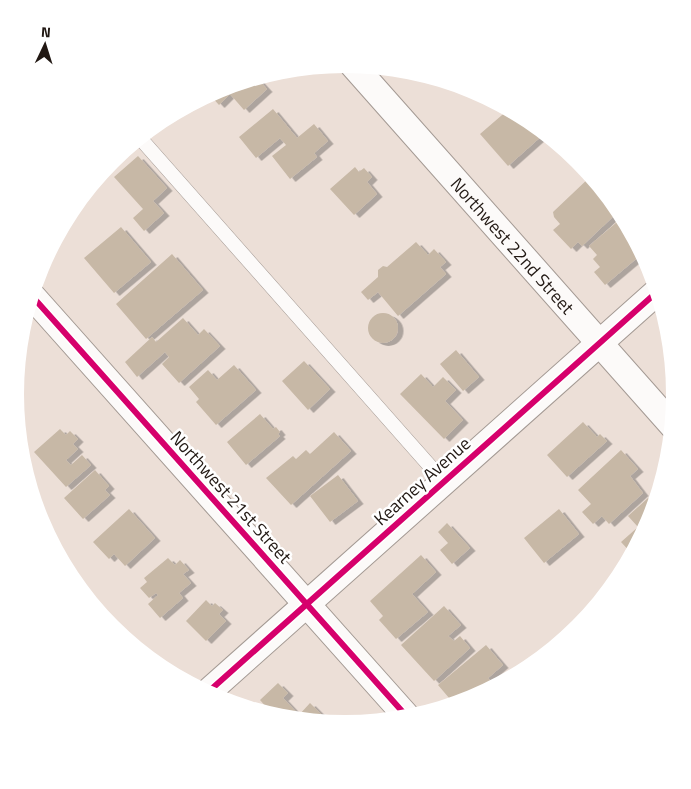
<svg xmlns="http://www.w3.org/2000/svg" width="691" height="789" viewBox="0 0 691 789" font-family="'Titillium Web',sans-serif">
<defs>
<filter id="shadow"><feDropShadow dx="5.5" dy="3" stdDeviation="0" flood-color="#0004"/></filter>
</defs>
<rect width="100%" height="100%" fill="#ecdfd7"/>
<path fill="#c7b8a6" filter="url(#shadow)" d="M 257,78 L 267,89 L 244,110 L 230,94 L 219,105 L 209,94 Z
M 273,109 L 297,138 L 314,124 L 328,141 L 314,153 L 317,157 L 290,179 L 272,156 L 286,145 L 280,138 L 256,158 L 239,137 Z
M 509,109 L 529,120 L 545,133 L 508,166 L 480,134 Z
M 138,156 L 167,188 L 153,201 L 164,213 L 144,231 L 133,218 L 143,209 L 114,177 Z
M 355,167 L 359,172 L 364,168 L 372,177 L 367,182 L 377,194 L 354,215 L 330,189 Z
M 591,176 L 620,210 L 582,246 L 578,242 L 571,249 L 553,230 L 560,224 L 554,217 L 553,212 Z
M 617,222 L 643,253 L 605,285 L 594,272 L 600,267 L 593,259 L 597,255 L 589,246 Z
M 121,227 L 151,262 L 114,293 L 84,258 Z
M 416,242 L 428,255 L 434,249 L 446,262 L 440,267 L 446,274 L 398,316 L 378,292 L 368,300 L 361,292 L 378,277 L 378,270 L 383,266 L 387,267 Z
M 172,254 L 203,290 L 146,339 L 116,304 Z
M368 328a15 15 0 1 1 30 0a15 15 0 1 1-30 0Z
M 183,318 L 198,335 L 204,329 L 220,346 L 179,383 L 162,364 L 169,357 L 165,352 L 137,377 L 125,362 L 152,337 L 156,342 Z
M 456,350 L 479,377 L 463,391 L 440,364 Z
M 304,361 L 330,389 L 308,410 L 282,381 Z
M 234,365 L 256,390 L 216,425 L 196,402 L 199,399 L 189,387 L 208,370 L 217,380 Z
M 421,374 L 433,387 L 443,377 L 456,390 L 445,401 L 463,420 L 444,439 L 400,394 Z
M 260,414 L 273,429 L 276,427 L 280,432 L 278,434 L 280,436 L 246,465 L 227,442 Z
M 583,422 L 597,437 L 600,434 L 607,441 L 567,477 L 547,455 Z
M 60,429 L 66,435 L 70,431 L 78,439 L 73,444 L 78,449 L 66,460 L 71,465 L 82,455 L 91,465 L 66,487 L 34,452 Z
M 334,432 L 351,451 L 291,505 L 266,478 L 293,456 L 296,459 L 306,450 L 310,454 Z
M 621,450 L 638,469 L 630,476 L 643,493 L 609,524 L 602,516 L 593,524 L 582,512 L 591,504 L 578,490 Z
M 95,470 L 109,486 L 105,490 L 110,495 L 83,519 L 64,498 Z
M 338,475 L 358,501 L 330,522 L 310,496 Z
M 648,498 L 655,506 L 651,521 L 633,555 L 621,542 L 638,527 L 628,516 Z
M 129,509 L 155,538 L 125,566 L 114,554 L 109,559 L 93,542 Z
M 559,509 L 579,534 L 544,563 L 524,538 Z
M 447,523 L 470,548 L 452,564 L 440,550 L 448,543 L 438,532 Z
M 421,555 L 436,572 L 412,594 L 428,612 L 396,639 L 379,620 L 383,616 L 370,601 Z
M 168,558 L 175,565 L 180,560 L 189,570 L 183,574 L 191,583 L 179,593 L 183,598 L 160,618 L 148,604 L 158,595 L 156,593 L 149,598 L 140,588 L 147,582 L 144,578 Z
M 206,600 L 212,606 L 215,603 L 223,610 L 219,614 L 226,621 L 206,641 L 186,621 Z
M 444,606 L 461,625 L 448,636 L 454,641 L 460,636 L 470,648 L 434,681 L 401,645 Z
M 486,645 L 503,665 L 488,678 L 496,687 L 472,700 L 455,705 L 438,685 Z
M 278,683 L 288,693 L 283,698 L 299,715 L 310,703 L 330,723 L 281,719 L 261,713 L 267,708 L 260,700 Z"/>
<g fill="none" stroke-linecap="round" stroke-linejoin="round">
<g stroke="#a39993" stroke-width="15">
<path id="service" d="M 140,138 L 444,482"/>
</g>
<g stroke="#a39993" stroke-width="28">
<g id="minor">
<path id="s1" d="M 353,65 L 673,426"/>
<path d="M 32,296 L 409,719"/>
<path d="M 207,693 L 658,291"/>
</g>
</g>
<use href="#service" stroke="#fcfaf9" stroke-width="14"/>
<use href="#minor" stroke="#fcfaf9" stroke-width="26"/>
<g stroke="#fff" stroke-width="9">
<path id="cycleway" d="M 32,296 L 409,719
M 207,693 L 658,291"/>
</g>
<use href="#cycleway" stroke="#d6006c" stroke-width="6"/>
</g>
<g text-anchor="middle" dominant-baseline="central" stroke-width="5" stroke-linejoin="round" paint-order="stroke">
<g font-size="18" fill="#211813" stroke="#fff">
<text stroke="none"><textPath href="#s1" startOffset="241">Northwest 22nd Street</textPath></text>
<text transform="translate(422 481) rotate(-42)">Kearney Avenue</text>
<text transform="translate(231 497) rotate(48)">Northwest 21st Street</text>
</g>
</g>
<path d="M0 0H691V789H0ZM24 394a321 321 0 1 1 642 0a321 321 0 1 1-642 0Z" fill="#fff" fill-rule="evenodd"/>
<g transform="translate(45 45) rotate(4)" stroke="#ffffff" stroke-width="4" paint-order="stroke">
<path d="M0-4L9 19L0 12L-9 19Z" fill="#211813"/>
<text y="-8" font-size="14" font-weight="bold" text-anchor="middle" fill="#211813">N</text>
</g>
</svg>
